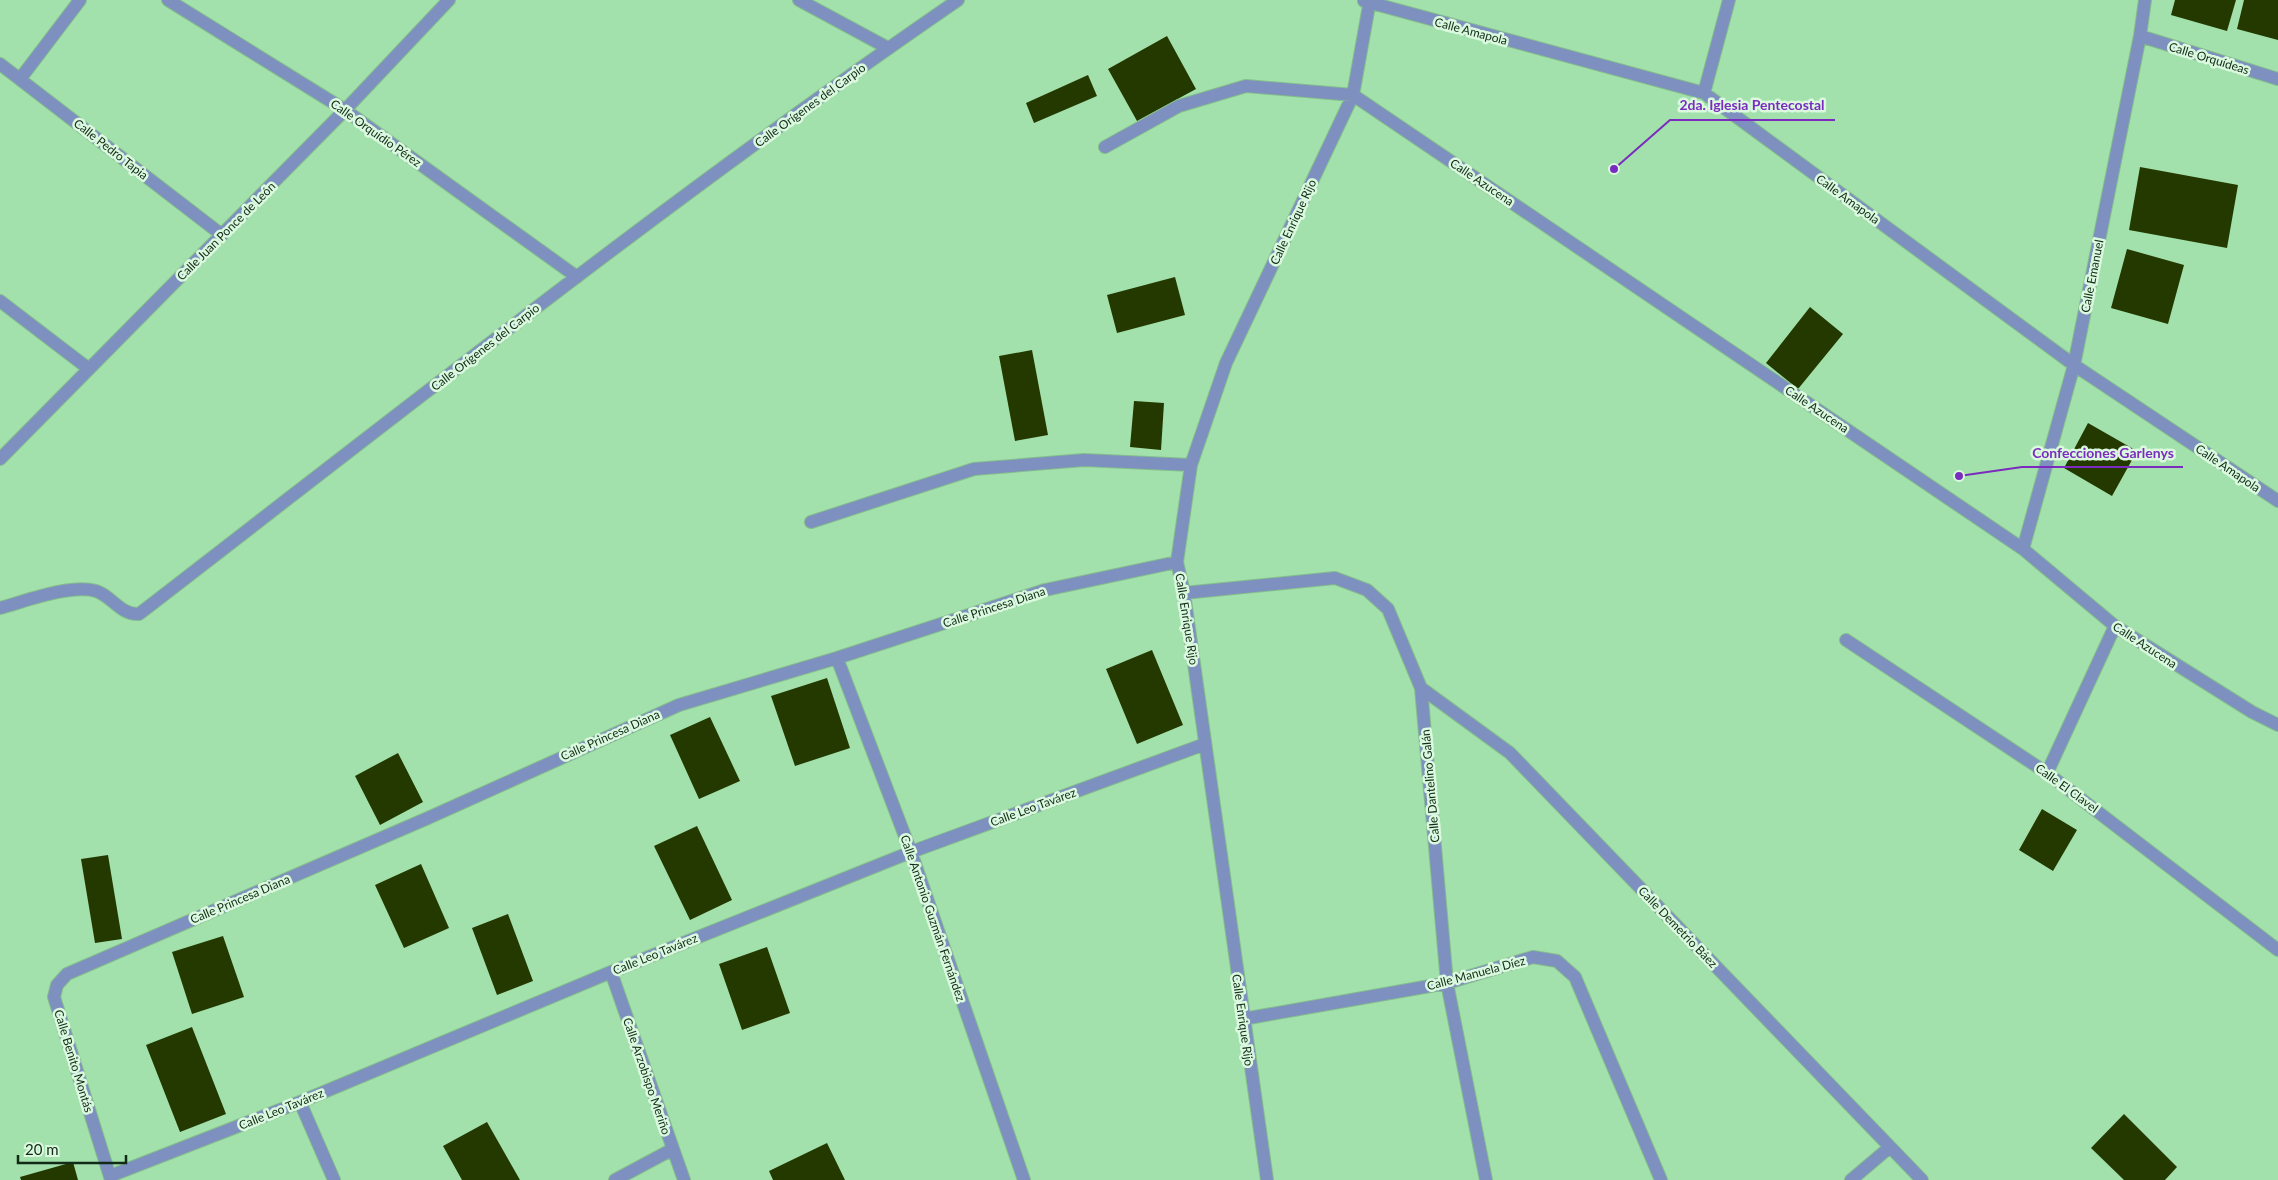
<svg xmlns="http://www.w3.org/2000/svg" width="2278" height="1180" viewBox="0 0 2278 1180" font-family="Lato,sans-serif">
<rect width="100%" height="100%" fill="#a2e1ab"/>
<path fill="#243900" d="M 2175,0 L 2236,0 L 2227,31 L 2171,15 Z
M 2244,0 L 2278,0 L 2278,40 L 2237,29 Z
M 1167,36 L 1196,89 L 1137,121 L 1108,69 Z
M 1088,75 L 1097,96 L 1034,123 L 1026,103 Z
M 2140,167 L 2238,185 L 2227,248 L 2129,230 Z
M 2127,249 L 2184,265 L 2168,324 L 2111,308 Z
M 1175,277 L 1185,315 L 1117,333 L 1107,295 Z
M 1810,307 L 1843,334 L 1798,389 L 1766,363 Z
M 1032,350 L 1048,435 L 1015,441 L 999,356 Z
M 1134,401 L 1164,403 L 1161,450 L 1130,447 Z
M 2088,423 L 2137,451 L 2112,496 L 2064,468 Z
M 1152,650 L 1183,725 L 1137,744 L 1106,669 Z
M 827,678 L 850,748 L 795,766 L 771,696 Z
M 710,717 L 740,781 L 699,799 L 670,735 Z
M 398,753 L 423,802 L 380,825 L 355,776 Z
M 2042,809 L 2077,830 L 2053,871 L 2019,850 Z
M 697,826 L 732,900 L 690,920 L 654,846 Z
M 108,855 L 122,939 L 95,943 L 81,859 Z
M 421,864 L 449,928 L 404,948 L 375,885 Z
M 508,914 L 533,981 L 497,995 L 472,928 Z
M 223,936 L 244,997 L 192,1014 L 172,952 Z
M 767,947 L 790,1013 L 742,1030 L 719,964 Z
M 192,1027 L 226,1114 L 180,1132 L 146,1045 Z
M 2124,1114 L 2177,1167 L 2165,1180 L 2124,1180 L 2091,1148 Z
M 487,1122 L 520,1180 L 462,1180 L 443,1146 Z
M 827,1143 L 845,1180 L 773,1180 L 769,1171 Z
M 73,1162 L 78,1180 L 21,1180 L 20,1177 Z"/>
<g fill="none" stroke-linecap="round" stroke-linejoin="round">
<g stroke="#85bd8d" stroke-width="14">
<path id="minor" d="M 168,0 L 345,110 L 577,277
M 799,0 L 888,48
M 1364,1 L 1704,93 L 2074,365 L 2278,501
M 2140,36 L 2278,79
M 0,64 L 222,235
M 20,79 L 80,0
M 1704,93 L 1729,0
M 1105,147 L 1179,106 L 1246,86 L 1353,95 L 2023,549 L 2115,626 L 2252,712 L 2278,725
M 0,301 L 89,369
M 0,459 L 345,110 L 449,0
M 811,522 L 974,469 L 1084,460 L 1191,465
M 2023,549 L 2074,365 L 2140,36 L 2145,0
M 1184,593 L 1335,578 L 1367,590 L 1388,609 L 1421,688 L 1447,983 L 1486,1180
M 0,608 C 26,601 70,584 96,591 C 112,596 120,615 139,614 C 409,406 677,193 958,0
M 1846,640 L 2047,773 L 2278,950
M 837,658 L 911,852 L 1024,1180
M 1421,688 L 1510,753 L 1922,1180
M 2047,773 L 2115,626
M 611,972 L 684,1180
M 1243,1019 L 1447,983 L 1533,957 L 1557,961 L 1575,977 L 1661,1180
M 300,1102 L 334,1180
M 110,1176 L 300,1102 L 611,972 L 911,852 L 1205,744
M 111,1180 L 54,997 L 57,985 L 67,974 L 428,818 L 679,705 L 837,658 L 1045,590 L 1177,562
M 615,1180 L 673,1149
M 1267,1180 L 1184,593 L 1177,562 L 1191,465 L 1226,363 L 1353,95 L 1370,0
M 1851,1180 L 1890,1147"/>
</g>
<use href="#minor" stroke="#7d90bf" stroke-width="12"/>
</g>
<g text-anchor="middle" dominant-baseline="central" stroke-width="5" stroke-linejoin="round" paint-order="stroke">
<g font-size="12" fill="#122b17" stroke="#daf9de">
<text transform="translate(1471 31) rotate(15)">Calle Amapola</text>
<text transform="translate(2209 58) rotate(17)">Calle Orquídeas</text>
<text transform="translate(810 105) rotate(-36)">Calle Orígenes del Carpio</text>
<text transform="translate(376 133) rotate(35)">Calle Orquídio Pérez</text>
<text transform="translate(111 149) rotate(38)">Calle Pedro Tapia</text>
<text transform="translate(1482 182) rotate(34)">Calle Azucena</text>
<text transform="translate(1848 199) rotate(36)">Calle Amapola</text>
<text transform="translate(1293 222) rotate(-65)">Calle Enrique Rijo</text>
<text transform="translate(226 231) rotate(-45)">Calle Juan Ponce de León</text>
<text transform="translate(2092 276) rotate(-79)">Calle Emanuel</text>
<text transform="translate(485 347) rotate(-38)">Calle Orígenes del Carpio</text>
<text transform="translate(1817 409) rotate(34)">Calle Azucena</text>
<text transform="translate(2228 468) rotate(34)">Calle Amapola</text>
<text transform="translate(994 607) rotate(-18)">Calle Princesa Diana</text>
<text transform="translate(1187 619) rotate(81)">Calle Enrique Rijo</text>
<text transform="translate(2145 645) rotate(33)">Calle Azucena</text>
<text transform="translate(610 735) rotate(-24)">Calle Princesa Diana</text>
<text transform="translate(1430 786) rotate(-95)">Calle Dantelino Galán</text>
<text transform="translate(2067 788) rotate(36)">Calle El Clavel</text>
<text transform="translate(1033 807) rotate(-20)">Calle Leo Tavárez</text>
<text transform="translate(240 899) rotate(-23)">Calle Princesa Diana</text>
<text transform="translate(933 918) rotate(71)">Calle Antonio Guzmán Fernández</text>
<text transform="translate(1678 927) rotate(46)">Calle Demetrio Báez</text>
<text transform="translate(655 954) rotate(-22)">Calle Leo Tavárez</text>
<text transform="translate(1476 973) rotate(-15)">Calle Manuela Díez</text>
<text transform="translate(1243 1020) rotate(82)">Calle Enrique Rijo</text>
<text transform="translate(74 1061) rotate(73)">Calle Benito Montás</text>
<text transform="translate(647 1076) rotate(71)">Calle Arzobispo Meriño</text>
<text transform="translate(281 1109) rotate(-22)">Calle Leo Tavárez</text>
</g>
</g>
<path fill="none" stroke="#7b2cbf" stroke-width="2" d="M1614 169L1670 120H1835M1959 476L2022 467H2183"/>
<g fill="#7b2cbf" stroke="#daf9de" stroke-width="2">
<circle cx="1614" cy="169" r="5"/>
<circle cx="1959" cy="476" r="5"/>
</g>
<g font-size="14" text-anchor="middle" font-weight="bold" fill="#7b2cbf" stroke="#daf9de" stroke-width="5" stroke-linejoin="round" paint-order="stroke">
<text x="1752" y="110">2da. Iglesia Pentecostal</text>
<text x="2103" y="458">Confecciones Garlenys</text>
</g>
<path d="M18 1155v8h108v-8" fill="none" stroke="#122b17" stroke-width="2.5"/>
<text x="25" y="1155" font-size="15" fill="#122b17" stroke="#daf9de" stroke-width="4" paint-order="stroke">20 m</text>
</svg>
